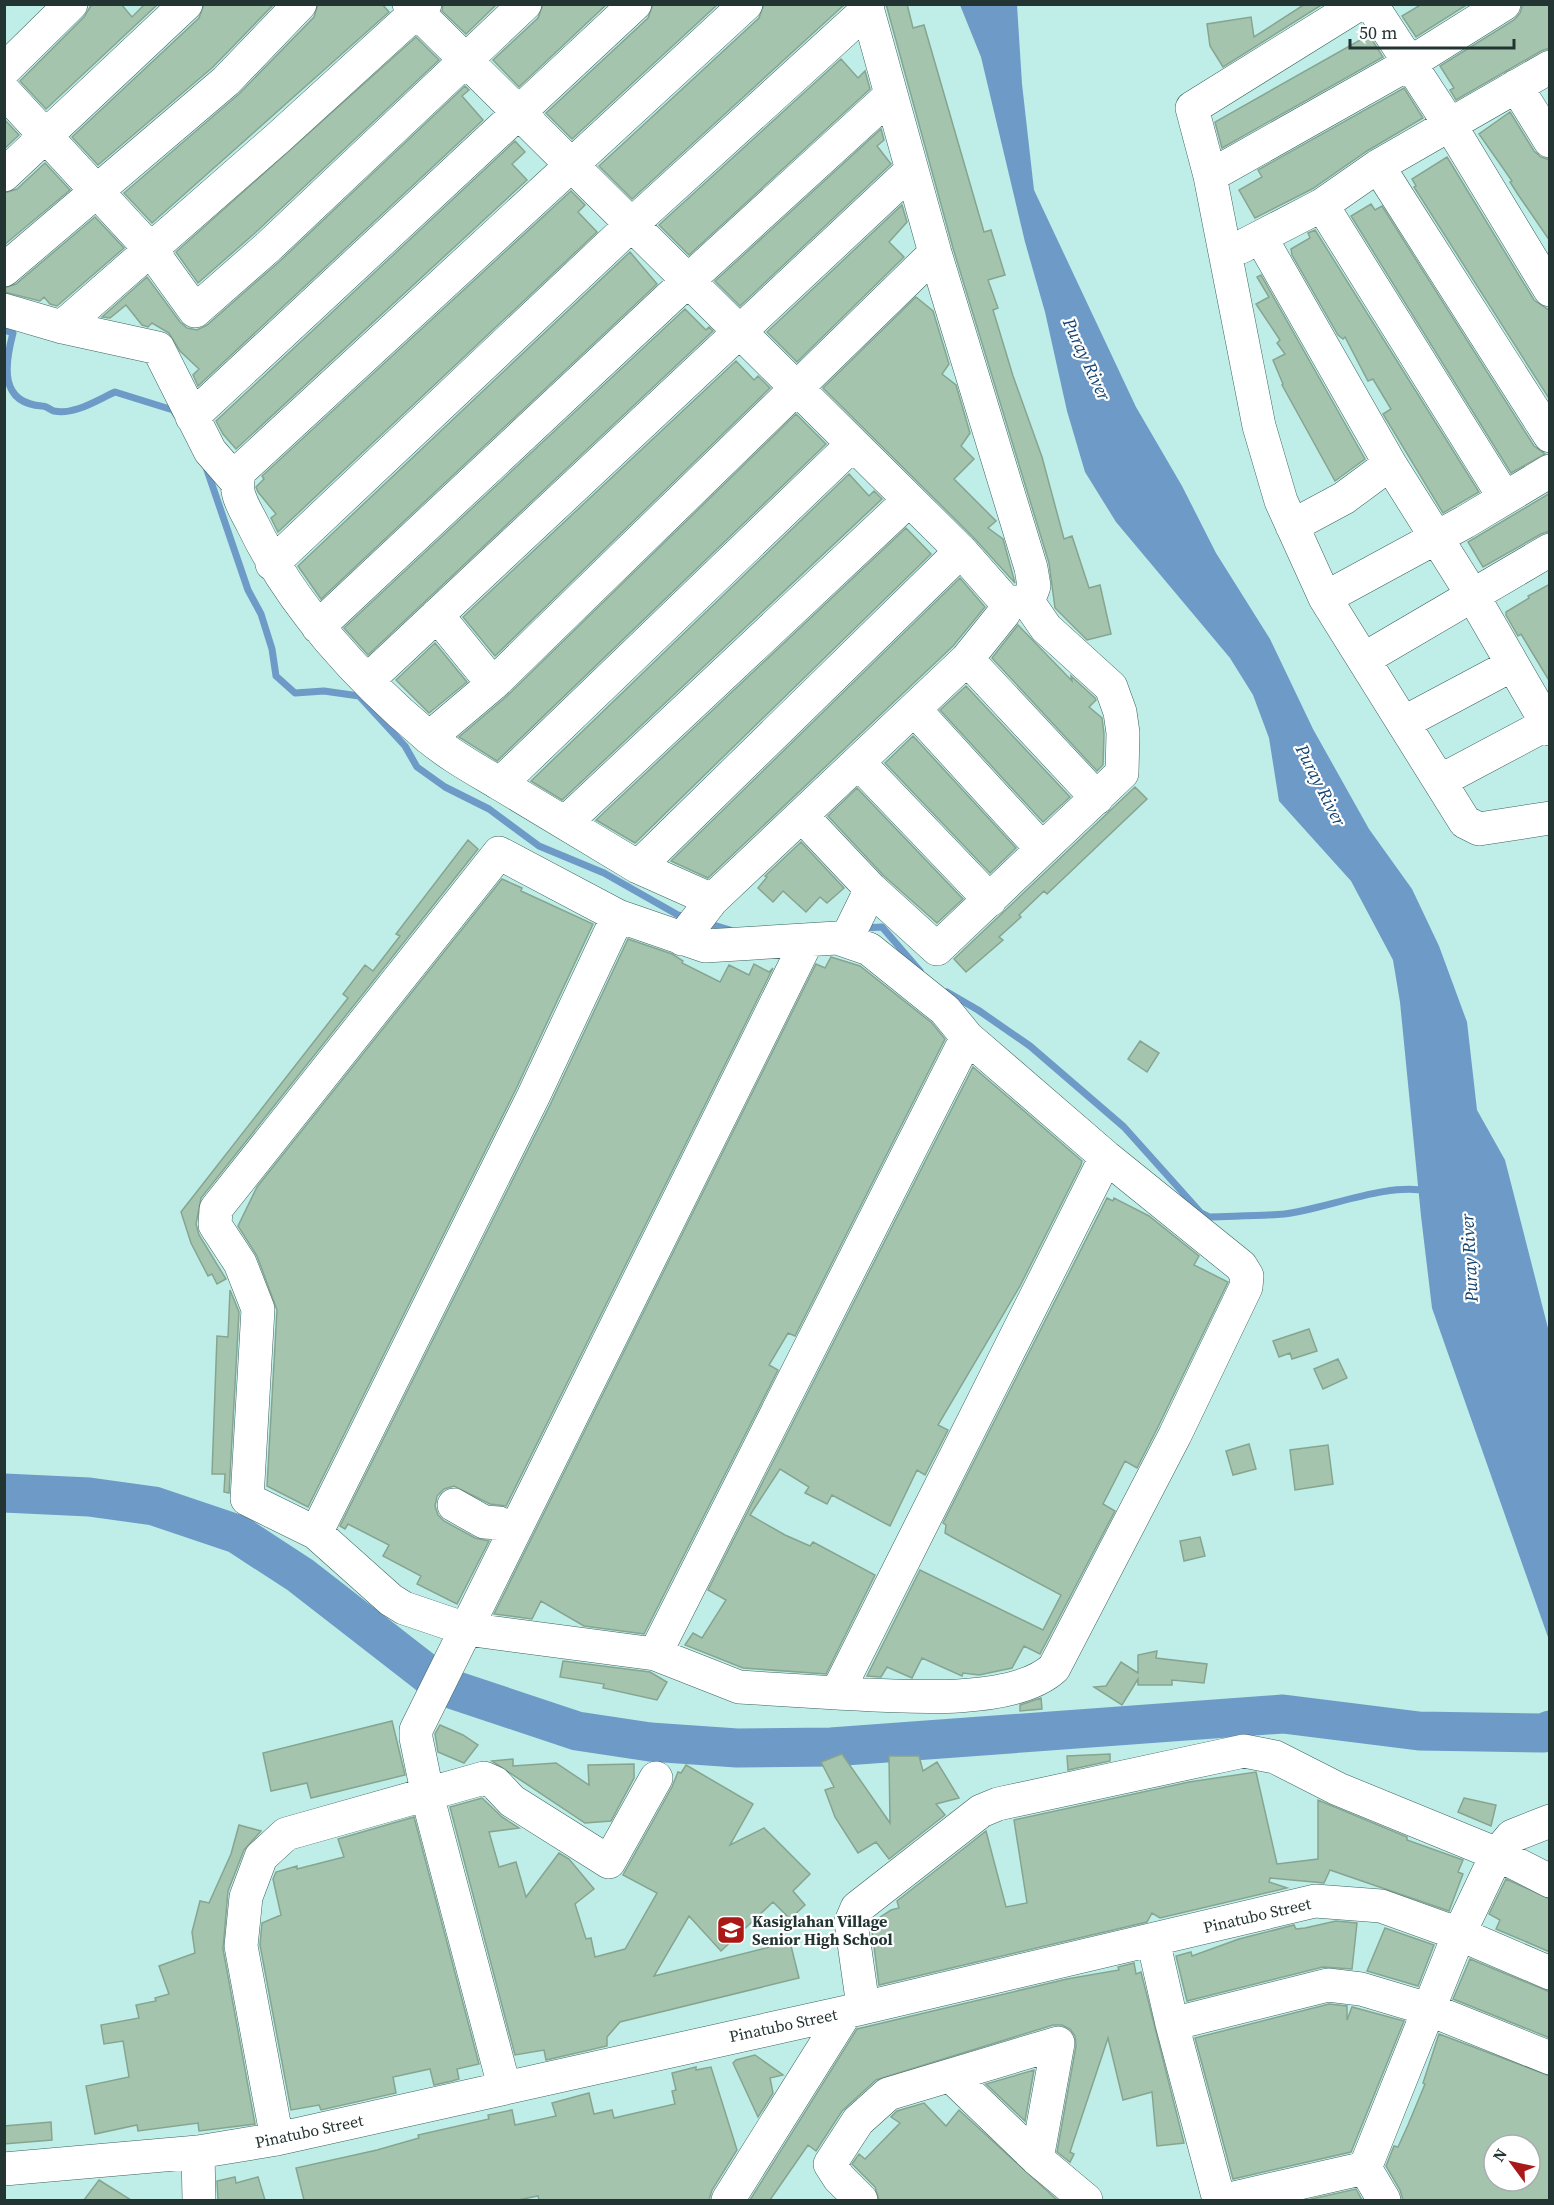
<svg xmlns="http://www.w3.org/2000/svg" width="1554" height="2205" viewBox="0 0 1554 2205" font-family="'Source Serif 4',serif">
<rect width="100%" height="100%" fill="#bfede7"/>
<path fill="#6e9ac8" d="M 960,5 L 1017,5 L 1022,84 L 1034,190 L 1136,407 L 1182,486 L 1216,553 L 1270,639 L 1313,729 L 1369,829 L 1412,889 L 1439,946 L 1467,1022 L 1477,1110 L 1505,1160 L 1549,1332 L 1549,1640 L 1432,1308 L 1421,1216 L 1400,1002 L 1393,960 L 1351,881 L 1279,801 L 1269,738 L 1253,695 L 1230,658 L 1116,522 L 1085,472 L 1067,411 L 1045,312 L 1025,242 L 981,57 Z"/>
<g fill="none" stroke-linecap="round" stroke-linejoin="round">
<path stroke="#6e9ac8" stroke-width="7" d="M 4,330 L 13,333 C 4,367 0,403 42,406 C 47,406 50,410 54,411 C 75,415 97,400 115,392 L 173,410 L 177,416
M 206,467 L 248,590 L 261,614 L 272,649 L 276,676 L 295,693 L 324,691 L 359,696 L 405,746 L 417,767 L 445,787 L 489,809 L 539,846 L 604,873 L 678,915 L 687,917
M 707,923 L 730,930
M 864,928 L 882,927 L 920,971
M 947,992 L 978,1010 L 1030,1046 L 1124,1127 L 1201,1213 L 1209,1217 C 1234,1216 1260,1216 1284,1214 C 1325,1209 1388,1182 1427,1191"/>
<path stroke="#6e9ac8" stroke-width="39" d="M 4,1493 L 89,1497 L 154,1506 L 237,1534 L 300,1575 L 430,1676 L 454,1690 L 577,1731 L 650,1742 L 737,1748 L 831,1747 L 1283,1714 L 1419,1731 L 1544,1733 L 1550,1730"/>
</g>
<path fill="#a4c4ae" stroke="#86a590" stroke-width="1.5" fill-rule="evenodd" d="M 92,4 L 121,4 L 132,17 L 145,4 L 158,4 L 46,109 L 20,81 L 84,17 Z
M 204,4 L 274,4 L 213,67 L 98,165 L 72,137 L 199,18 Z
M 318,4 L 382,4 L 389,12 L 152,223 L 124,193 L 239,94 L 314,17 Z
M 443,4 L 497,4 L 466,34 L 442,11 Z
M 543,4 L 607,4 L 519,87 L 493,60 L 538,18 Z
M 653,4 L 718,4 L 572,139 L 546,113 L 648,18 Z
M 764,4 L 845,4 L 632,199 L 599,166 L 759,18 Z
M 886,4 L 907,4 L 913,28 L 924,25 L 984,232 L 991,230 L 1005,275 L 988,280 L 998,308 L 993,310 L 1013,376 L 1042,457 L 1064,539 L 1072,536 L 1089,588 L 1100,585 L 1111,634 L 1087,640 L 1055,608 L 1049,563 L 953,248 Z
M 1305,4 L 1323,4 L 1223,67 L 1210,46 L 1207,24 L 1251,17 L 1254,37 Z
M 1422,4 L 1468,4 L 1416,37 L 1402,16 Z
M 1523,4 L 1550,4 L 1550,48 L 1541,51 L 1456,100 L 1450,90 L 1454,88 L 1440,66 L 1514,20 L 1520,13 Z
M 1369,35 L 1383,57 L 1222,148 L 1215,122 Z
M 416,37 L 439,60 L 255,233 L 198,283 L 176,252 Z
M 841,59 L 858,78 L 865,71 L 870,89 L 689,255 L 659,225 Z
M 465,86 L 469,90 L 462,96 L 483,120 L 198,386 L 193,375 L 199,369 L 180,351 L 169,333 L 152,323 L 148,327 L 142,325 L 126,305 L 110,318 L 102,317 L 147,277 L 180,322 L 187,328 L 197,330 L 207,325 L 280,261 Z
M 1404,88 L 1423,118 L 1367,151 L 1312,189 L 1255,218 L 1239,190 L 1262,177 L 1258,170 Z
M 1510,112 L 1534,151 L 1541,157 L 1550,160 L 1550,241 L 1517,193 L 1510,182 L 1512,181 L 1479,134 Z
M 4,119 L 19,135 L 4,149 Z
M 881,129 L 884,140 L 877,146 L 891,164 L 740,306 L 715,281 Z
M 515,141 L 525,152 L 512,164 L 527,180 L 236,449 L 223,434 L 216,421 Z
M 1447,157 L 1534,300 L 1550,311 L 1550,400 L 1414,187 L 1416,186 L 1412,179 Z
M 45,163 L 70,190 L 4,245 L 4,193 L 17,189 Z
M 571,191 L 585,205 L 578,212 L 597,232 L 278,532 L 271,518 L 276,514 L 258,492 L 256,487 L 264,479 L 262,476 Z
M 1371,204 L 1375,210 L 1382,206 L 1534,446 L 1545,454 L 1511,473 L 1351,216 Z
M 902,205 L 907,222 L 889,242 L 904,257 L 797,362 L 767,332 Z
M 95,217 L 124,248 L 57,306 L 50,304 L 44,297 L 40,301 L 4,292 L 4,288 L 16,284 Z
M 1315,230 L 1479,492 L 1443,513 L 1383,414 L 1391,409 L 1373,379 L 1368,381 L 1345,337 L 1343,339 L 1338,335 L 1292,255 L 1291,249 L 1310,238 L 1308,233 Z
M 630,252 L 657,284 L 321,599 L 298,566 Z
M 1261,275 L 1365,459 L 1335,481 L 1282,385 L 1283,384 L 1273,360 L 1285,354 L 1277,343 L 1280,340 L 1256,304 L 1269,297 L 1257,277 Z
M 916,297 L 933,311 L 949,364 L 942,374 L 956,385 L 970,433 L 961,446 L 974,459 L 954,479 L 996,521 L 988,528 L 1003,539 L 1015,583 L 974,538 L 823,388 Z
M 685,309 L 706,330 L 709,327 L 713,331 L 368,655 L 344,628 Z
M 736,361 L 754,380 L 758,376 L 770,388 L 495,656 L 463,617 Z
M 796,414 L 826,444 L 497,761 L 459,737 L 506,697 Z
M 849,474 L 869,496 L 874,491 L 882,499 L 562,800 L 531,781 Z
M 1550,493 L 1550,531 L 1541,534 L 1483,567 L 1468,542 Z
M 906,528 L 931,554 L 635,843 L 596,820 Z
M 960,578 L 985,607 L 953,646 L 708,878 L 671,861 Z
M 1550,584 L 1550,682 L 1521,634 L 1518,636 L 1506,615 L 1506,612 L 1529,598 L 1528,596 Z
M 1018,625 L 1072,681 L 1071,676 L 1095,698 L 1096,700 L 1089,707 L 1102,718 L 1104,734 L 1103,765 L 1097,771 L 992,658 Z
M 435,643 L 467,682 L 429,713 L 396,680 Z
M 966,686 L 1070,797 L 1043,822 L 940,710 Z
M 913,736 L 1016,848 L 990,873 L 885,763 Z
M 1135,787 L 1147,799 L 1047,894 L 1044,891 L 1019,915 L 1021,917 L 999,937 L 1003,940 L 966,972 L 954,959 Z
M 857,788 L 963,899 L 937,923 L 884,876 L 828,816 Z
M 468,840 L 478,849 L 201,1198 L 196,1224 L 199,1235 L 226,1279 L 217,1284 L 212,1274 L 208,1276 L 191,1243 L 181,1212 L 348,998 L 343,994 L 365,965 L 373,971 L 400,936 L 396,934 Z
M 801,842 L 844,888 L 827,903 L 820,897 L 806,912 L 783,891 L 773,902 L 758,888 L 767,877 L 765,876 Z
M 502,879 L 522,888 L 521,891 L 593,924 L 516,1089 L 308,1507 L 267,1486 L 277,1310 L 257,1256 L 238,1226 L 257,1187 Z
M 628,939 L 672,954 L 683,961 L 682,963 L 720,982 L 729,965 L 749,975 L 754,964 L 769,972 L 773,968 L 506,1506 L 490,1504 L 454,1486 L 444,1489 L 437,1496 L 435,1506 L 438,1515 L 444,1521 L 475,1538 L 489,1541 L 457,1604 L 417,1584 L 421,1576 L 383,1556 L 389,1545 L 348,1524 L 345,1529 L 340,1526 L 550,1105 Z
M 831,957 L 860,966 L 932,1023 L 945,1039 L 795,1336 L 788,1333 L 769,1365 L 778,1370 L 644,1634 L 584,1626 L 541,1601 L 532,1619 L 494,1614 L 816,964 L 825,968 Z
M 1140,1041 L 1159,1053 L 1147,1072 L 1128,1059 Z
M 973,1067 L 1082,1161 L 1081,1165 L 1020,1286 L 938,1425 L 948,1430 L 925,1475 L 917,1470 L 890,1526 L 832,1495 L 827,1504 L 805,1493 L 809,1487 L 780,1469 L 750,1515 L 785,1535 L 810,1546 L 813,1542 L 875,1575 L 826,1674 L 743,1668 L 685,1645 L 693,1633 L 702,1638 L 726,1600 L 708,1590 Z
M 1107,1198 L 1113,1201 L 1114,1198 L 1149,1216 L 1199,1256 L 1194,1265 L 1228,1282 L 1158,1427 L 1137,1468 L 1125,1461 L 1103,1504 L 1115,1511 L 1040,1654 L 1024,1646 L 1012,1668 L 979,1675 L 963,1673 L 962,1676 L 922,1658 L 912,1678 L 887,1667 L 881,1677 L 867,1676 L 920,1570 L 1043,1630 L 1061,1595 L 952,1537 L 945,1533 L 946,1525 L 943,1523 Z
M 230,1290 L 239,1312 L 229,1493 L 224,1492 L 225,1474 L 212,1474 L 217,1336 L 228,1337 Z
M 1309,1329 L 1317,1351 L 1292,1359 L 1290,1353 L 1279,1357 L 1273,1341 Z
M 1338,1359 L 1347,1378 L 1323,1389 L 1314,1369 Z
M 1249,1444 L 1256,1469 L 1233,1475 L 1226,1451 Z
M 1328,1445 L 1333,1484 L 1295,1490 L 1290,1450 Z
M 1200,1537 L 1205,1556 L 1184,1561 L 1180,1541 Z
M 1157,1651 L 1156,1658 L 1207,1664 L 1204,1683 L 1172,1680 L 1172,1685 L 1138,1685 L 1138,1679 L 1122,1705 L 1094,1687 L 1106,1686 L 1121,1662 L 1138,1673 L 1138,1655 Z
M 563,1661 L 650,1672 L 667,1682 L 657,1700 L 603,1688 L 604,1684 L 560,1677 Z
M 1041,1698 L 1042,1709 L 1020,1711 L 1020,1705 Z
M 392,1721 L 405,1775 L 311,1798 L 307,1783 L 271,1791 L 263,1753 Z
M 440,1725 L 463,1735 L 478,1745 L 464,1763 L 438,1752 L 435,1734 Z
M 842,1754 L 890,1823 L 889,1756 L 919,1756 L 923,1771 L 937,1762 L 959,1798 L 936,1804 L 945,1815 L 889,1859 L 876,1842 L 858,1853 L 835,1817 L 825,1790 L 834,1787 L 821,1762 Z
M 1110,1754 L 1110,1761 L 1068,1770 L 1067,1756 Z
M 513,1759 L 513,1766 L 556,1763 L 589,1785 L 588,1765 L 634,1764 L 634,1778 L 611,1821 L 585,1823 L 492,1761 Z
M 686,1765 L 753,1804 L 730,1845 L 764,1828 L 810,1874 L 793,1891 L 805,1905 L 790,1919 L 773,1902 L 721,1951 L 689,1916 L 654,1976 L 790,1942 L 799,1978 L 620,2022 L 607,2037 L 607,2046 L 546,2060 L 544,2050 L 515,2055 L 450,1807 L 482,1798 L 502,1817 L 519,1828 L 489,1832 L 499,1867 L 516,1862 L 526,1897 L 559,1853 L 569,1859 L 594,1889 L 575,1904 L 586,1939 L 591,1938 L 595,1957 L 625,1949 L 657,1893 L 623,1875 L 672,1787 L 678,1772 L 681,1773 Z
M 1256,1772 L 1277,1864 L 1318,1859 L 1318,1800 L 1407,1837 L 1407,1840 L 1463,1860 L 1458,1872 L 1463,1874 L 1449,1911 L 1330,1870 L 1324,1883 L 1270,1878 L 1269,1882 L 1287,1888 L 1160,1918 L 1152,1913 L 1147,1922 L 879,1985 L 871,1923 L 891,1910 L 899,1908 L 897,1901 L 986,1831 L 1006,1907 L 1027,1903 L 1014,1820 L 1189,1782 Z
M 1464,1798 L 1496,1805 L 1491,1826 L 1458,1812 Z
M 414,1817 L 479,2064 L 457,2069 L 459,2079 L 452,2081 L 434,2085 L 430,2069 L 393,2077 L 396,2093 L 321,2110 L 319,2105 L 291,2110 L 260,1945 L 262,1923 L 281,1915 L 273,1879 L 276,1872 L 297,1866 L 297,1869 L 344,1857 L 338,1839 Z
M 239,1825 L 261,1831 L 244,1850 L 228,1891 L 223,1949 L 255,2124 L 199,2131 L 198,2123 L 138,2131 L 137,2125 L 95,2134 L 86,2086 L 129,2077 L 123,2041 L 104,2044 L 101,2025 L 139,2018 L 136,2005 L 156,2001 L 155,1998 L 169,1994 L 159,1966 L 195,1953 L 192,1932 L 200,1901 L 209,1903 L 231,1854 Z
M 1506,1879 L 1550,1899 L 1550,1952 L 1496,1929 L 1500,1920 L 1489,1914 Z
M 1336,1921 L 1357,1923 L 1352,1969 L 1323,1967 L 1187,2001 L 1176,1956 L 1191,1952 L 1192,1956 L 1239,1939 L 1294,1925 L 1296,1929 L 1305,1928 Z
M 1385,1928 L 1434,1945 L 1418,1986 L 1367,1971 Z
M 1470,1959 L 1550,1992 L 1550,2038 L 1453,1999 Z
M 1134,1963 L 1136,1974 L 1141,1972 L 1184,2143 L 1157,2146 L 1152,2092 L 1123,2100 L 1108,2038 L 1070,2152 L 1074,2154 L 1070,2162 L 1057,2152 L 1076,2046 L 1075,2036 L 1070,2029 L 1062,2025 L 1053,2025 L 876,2080 L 842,2111 L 816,2151 L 808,2145 L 770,2200 L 750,2200 L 857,2029 L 1067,1979 L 1119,1970 L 1118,1967 Z
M 1329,2004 L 1347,2006 L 1347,2020 L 1352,2007 L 1404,2021 L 1351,2152 L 1233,2179 L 1195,2038 Z
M 1439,2034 L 1550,2076 L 1550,2200 L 1403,2200 L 1400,2190 L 1386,2166 L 1394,2146 L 1398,2147 L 1408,2125 L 1425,2084 L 1423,2083 ZM 1494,2145 L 1530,2145 L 1530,2181 L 1494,2181 Z
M 755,2055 L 783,2075 L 770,2078 L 773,2093 L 758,2117 L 733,2063 L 736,2060 Z
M 696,2067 L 696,2070 L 711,2067 L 737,2150 L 712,2190 L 709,2200 L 539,2200 L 538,2196 L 518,2200 L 304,2200 L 296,2168 L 377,2150 L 419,2138 L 418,2135 L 489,2119 L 488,2115 L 512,2110 L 515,2125 L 556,2116 L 552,2103 L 589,2093 L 594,2114 L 612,2110 L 614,2118 L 675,2104 L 672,2091 L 676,2090 L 672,2073 Z
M 1034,2070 L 1025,2121 L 986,2084 Z
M 924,2103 L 946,2126 L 959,2110 L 1057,2200 L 879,2200 L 875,2187 L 852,2164 L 859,2154 L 865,2159 L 900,2123 L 891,2117 L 897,2111 Z
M 51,2122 L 52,2140 L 4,2144 L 4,2126 Z
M 235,2177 L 236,2183 L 258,2177 L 265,2200 L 218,2200 L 217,2181 Z
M 99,2180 L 131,2200 L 84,2200 Z
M 1356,2189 L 1362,2200 L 1307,2200 Z"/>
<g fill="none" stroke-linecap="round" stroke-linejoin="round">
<g stroke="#3a635f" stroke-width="34">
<path id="minor" d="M 409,4 L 961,551 L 1006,602 L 1004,613 L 967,659 L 712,900 L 682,939
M 746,4 L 241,470 C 231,490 244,507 253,525 C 292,606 359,679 427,736 C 449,755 475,769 500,784 L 853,444
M 866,4 L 935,253 L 1031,568 L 1034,586 L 1028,602
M 1359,4 L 1192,108 L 1210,176 L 1259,426 L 1281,501 L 1325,598 L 1465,822 L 1479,829 L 1550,818
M 1371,4 L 1450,125 L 1550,290
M 4,70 L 71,4
M 1516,86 L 1550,141
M 4,91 L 151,250 L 195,311 L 268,247 L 525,4
M 1378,166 L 1550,436
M 4,175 L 186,4
M 1210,176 L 1410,63 L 1504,4
M 1322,205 L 1504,497
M 1261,238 L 1390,464 L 1473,596 L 1550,729
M 1241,247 L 1322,205 L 1378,166 L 1550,67
M 4,270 L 226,81 L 300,4
M 4,310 L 62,327 L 158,348 L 210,451 L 236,481
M 62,327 L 278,138 L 425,4
M 192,417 L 635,4
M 1292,526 L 1344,498 L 1390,464
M 272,564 L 631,225 L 868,9
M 1325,598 L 1465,522 L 1550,471
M 437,615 L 493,684
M 318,627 L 669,298 L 891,95
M 967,659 L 1097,798
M 1364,659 L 1550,550
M 368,680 L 912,170
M 914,709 L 1042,849
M 1403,723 L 1512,665
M 429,738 L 493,684 L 935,253
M 858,762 L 990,900
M 1440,781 L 1547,724
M 500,784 L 638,867 L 712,900
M 802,816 L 871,889 L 937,949 L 1122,773 L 1123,733 L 1120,712 L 1111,687 L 1046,628 L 1028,602 L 1006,602
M 566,822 L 909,500
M 638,867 L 961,551
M 846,940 L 871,889
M 454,1505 L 484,1522 L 499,1523 L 514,1531
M 316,1533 L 533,1097 L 618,916
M 655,1654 L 967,1037
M 837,1693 C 893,1696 1012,1707 1054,1668 L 1175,1435 L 1246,1287 L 1247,1276 L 1241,1266 L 1106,1157 L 967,1037 L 945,1010 L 869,949 L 837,938 L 705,946 L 618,916 L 499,853 L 216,1209 L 215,1225 L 240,1263 L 258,1309 L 247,1499 L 316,1533 L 391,1600 L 404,1608 L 466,1629 L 655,1654 L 739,1687 L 837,1693 L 1106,1157
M 1153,1940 L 1172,2024 L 1219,2200
M 863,2006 L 851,1922 L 857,1908 L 981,1811 L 998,1804 L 1244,1751 L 1275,1757 L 1338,1789 L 1497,1854 L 1550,1881
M 1172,2024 L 1328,1985 L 1361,1989 L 1428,2009 L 1550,2058
M 951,2076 L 1037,2159 L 1086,2200
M 504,2086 L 430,1806 L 416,1738 L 416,1730 L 807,941
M 277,2139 L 241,1946 L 246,1897 L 261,1857 L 286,1834 L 484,1778 L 495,1783 L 512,1801 L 609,1862 L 656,1778
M 198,2152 L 199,2200
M 1365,2168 L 1459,1934 L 1497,1854 L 1512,1836 L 1550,1821
M 4,2169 L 198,2152 L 277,2139 L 846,2012 L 1315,1901 L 1381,1906 L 1459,1934 L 1550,1973
M 728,2200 L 846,2012
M 861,2200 L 839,2178 L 830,2164 L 858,2121 L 888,2094 L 1058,2043 L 1037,2159
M 1225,2200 L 1365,2168 L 1384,2200"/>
</g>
<use href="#minor" stroke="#fff" stroke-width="33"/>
</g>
<defs>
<g id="school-square" transform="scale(1.5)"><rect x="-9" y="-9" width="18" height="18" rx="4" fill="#ab1818" stroke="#fff"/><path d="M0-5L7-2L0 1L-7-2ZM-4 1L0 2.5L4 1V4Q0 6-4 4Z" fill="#fff"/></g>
</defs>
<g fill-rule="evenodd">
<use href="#school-square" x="731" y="1930"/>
</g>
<g text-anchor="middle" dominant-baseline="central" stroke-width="4.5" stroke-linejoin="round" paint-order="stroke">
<g font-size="16" fill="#233532" stroke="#fff">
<text transform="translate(1257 1915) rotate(-13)">Pinatubo Street</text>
<text transform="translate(783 2025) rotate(-12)">Pinatubo Street</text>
<text transform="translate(309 2131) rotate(-12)">Pinatubo Street</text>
</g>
<g font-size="16" font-weight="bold" fill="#233532" stroke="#fff" text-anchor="start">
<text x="752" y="1921">Kasiglahan Village<tspan x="752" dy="18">Senior High School</tspan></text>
</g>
<g font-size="18" font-style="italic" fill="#12426e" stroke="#fff">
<text transform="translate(1087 359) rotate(65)">Puray River</text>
<text transform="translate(1321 785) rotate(63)">Puray River</text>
<text transform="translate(1469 1258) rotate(-93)">Puray River</text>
</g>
</g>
<rect width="1554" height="2205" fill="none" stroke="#233532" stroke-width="12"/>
<g transform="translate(1512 2163) rotate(303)"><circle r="28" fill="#ffffff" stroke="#a7aead" stroke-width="1.5"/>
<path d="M0-4.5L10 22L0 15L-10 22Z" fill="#ab1818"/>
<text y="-9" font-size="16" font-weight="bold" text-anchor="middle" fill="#233532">N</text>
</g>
<path d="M1350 39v9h164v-9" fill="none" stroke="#233532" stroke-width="3"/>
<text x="1359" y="39" font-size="18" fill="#233532" stroke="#ffffff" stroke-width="4.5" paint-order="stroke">50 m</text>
</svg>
